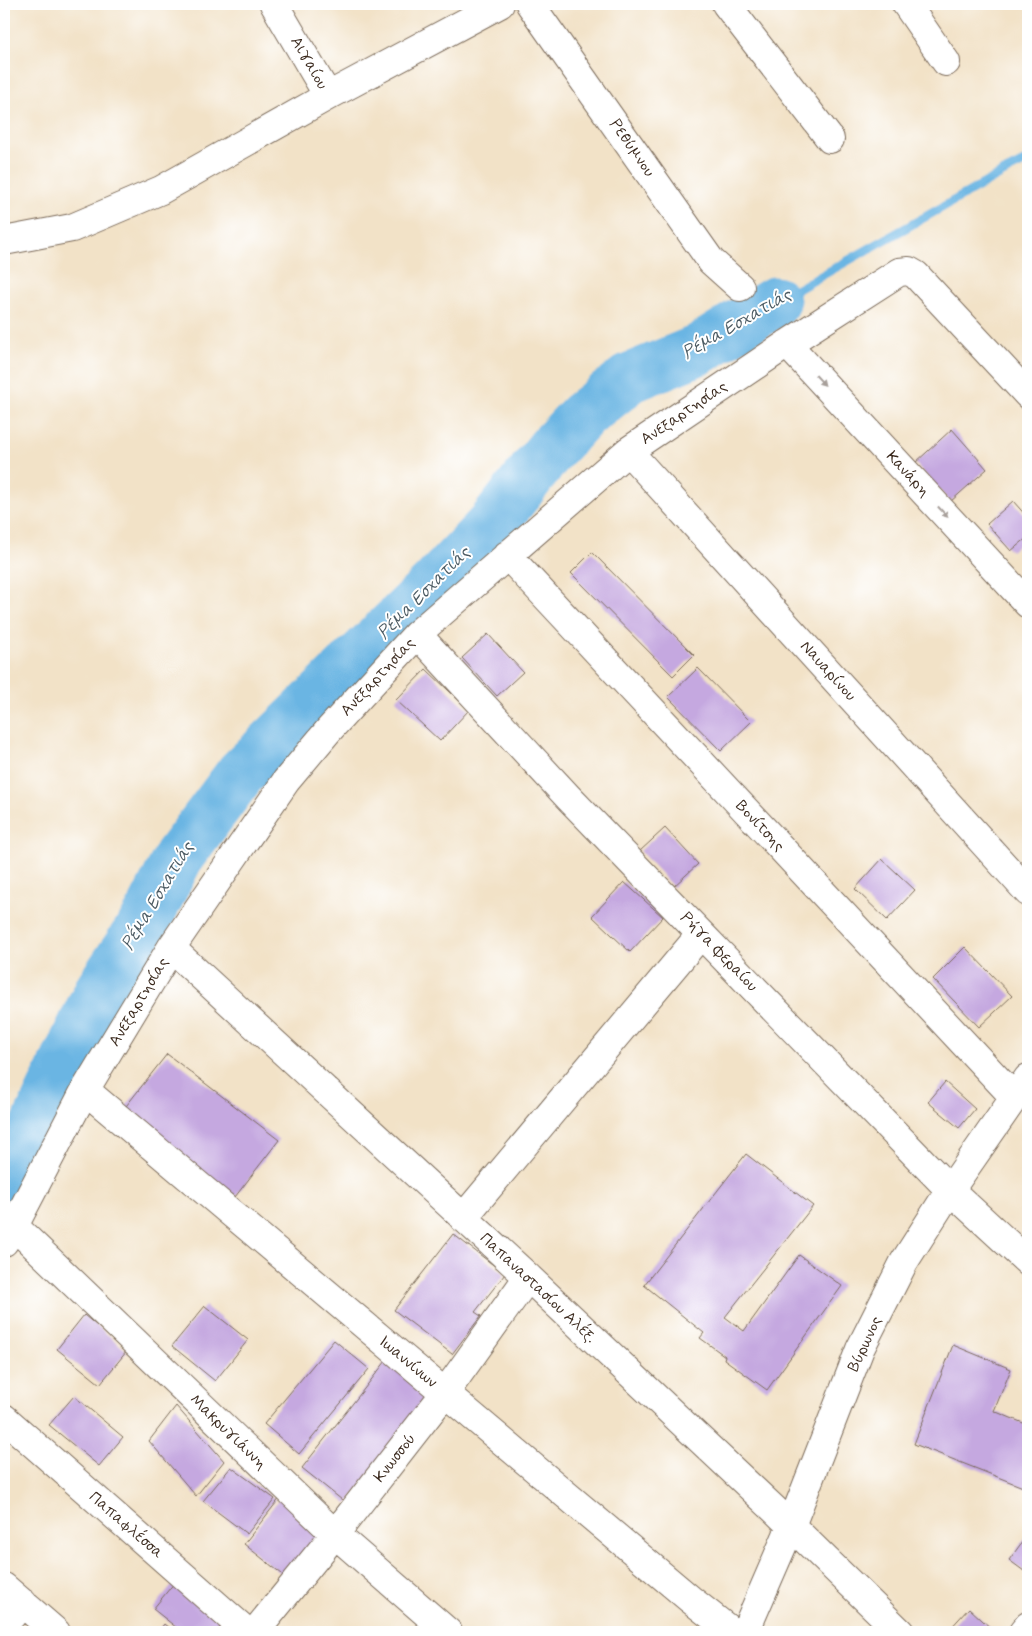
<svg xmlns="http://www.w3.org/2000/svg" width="1032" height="1636" viewBox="0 0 1032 1636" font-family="Mynerve,sans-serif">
<rect width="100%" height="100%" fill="#fff"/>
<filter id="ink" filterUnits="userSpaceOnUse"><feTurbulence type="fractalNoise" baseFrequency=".02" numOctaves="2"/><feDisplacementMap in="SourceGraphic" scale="10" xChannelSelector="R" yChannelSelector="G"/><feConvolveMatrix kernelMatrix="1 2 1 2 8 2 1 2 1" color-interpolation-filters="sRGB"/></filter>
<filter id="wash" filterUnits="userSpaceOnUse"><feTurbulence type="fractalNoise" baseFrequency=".0096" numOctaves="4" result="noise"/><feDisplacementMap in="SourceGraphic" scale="20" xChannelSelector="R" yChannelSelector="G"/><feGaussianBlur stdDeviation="1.12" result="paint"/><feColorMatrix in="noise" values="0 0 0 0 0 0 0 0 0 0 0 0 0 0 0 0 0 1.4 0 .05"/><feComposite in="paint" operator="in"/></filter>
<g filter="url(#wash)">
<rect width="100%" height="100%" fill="#f2e2c7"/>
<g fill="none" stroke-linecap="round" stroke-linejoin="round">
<path stroke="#6bb5e3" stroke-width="9" d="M 775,302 L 1008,170 L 1028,160"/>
<path stroke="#6bb5e3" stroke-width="51" d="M 4,1208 L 39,1119 L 100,989 L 147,919 L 179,856 L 241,773 L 432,587 L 493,523 L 551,449 L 582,416 L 630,378 L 698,350 L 775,302"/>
</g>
<g id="blocks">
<path fill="#c5a8e0" d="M 952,429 L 987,469 L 950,502 L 915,463 Z
M 1013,501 L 1028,518 L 1028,537 L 1011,551 L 987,524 Z
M 592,552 L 694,655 L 673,676 L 571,573 Z
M 488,634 L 523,672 L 497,696 L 462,658 Z
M 698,668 L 751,722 L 721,751 L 668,697 Z
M 426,669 L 469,710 L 440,741 L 396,700 Z
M 665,828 L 698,864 L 673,887 L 640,851 Z
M 882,859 L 915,890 L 887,920 L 855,889 Z
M 624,882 L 663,917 L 630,952 L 592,916 Z
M 965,947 L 1012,996 L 979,1027 L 933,979 Z
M 167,1054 L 279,1140 L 235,1197 L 123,1110 Z
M 945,1082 L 975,1109 L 959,1128 L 928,1102 Z
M 746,1154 L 813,1206 L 725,1317 L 744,1331 L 799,1255 L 842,1286 L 767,1390 L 724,1359 L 725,1356 L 700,1338 L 704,1333 L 644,1285 Z
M 453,1234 L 505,1274 L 475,1312 L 481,1316 L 452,1354 L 394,1310 Z
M 205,1306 L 248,1340 L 215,1381 L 172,1346 Z
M 84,1315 L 127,1351 L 100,1384 L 57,1349 Z
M 334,1340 L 369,1369 L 299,1454 L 264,1424 Z
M 953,1345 L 1011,1369 L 994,1411 L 1028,1425 L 1028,1489 L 914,1444 Z
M 386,1361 L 432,1396 L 347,1504 L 302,1468 Z
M 74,1396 L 123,1437 L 99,1466 L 49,1425 Z
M 176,1406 L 224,1461 L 196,1496 L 149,1441 Z
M 231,1467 L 275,1499 L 247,1534 L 203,1501 Z
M 280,1498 L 324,1532 L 287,1578 L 244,1544 Z
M 1028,1534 L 1028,1574 L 1009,1560 Z
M 175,1582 L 224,1622 L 216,1632 L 182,1632 L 153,1609 Z
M 969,1608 L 995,1632 L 947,1632 Z
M 164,1624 L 174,1632 L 158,1632 Z"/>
</g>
</g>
<g filter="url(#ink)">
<use href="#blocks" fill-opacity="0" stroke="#7b6a59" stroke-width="1"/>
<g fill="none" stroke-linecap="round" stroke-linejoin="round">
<g stroke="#7b6a59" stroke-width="30">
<path id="minor" d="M 274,4 L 328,96
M 530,4 L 711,261 L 740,287
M 726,4 L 830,139
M 906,4 L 946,62
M 4,241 L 72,228 L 161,190 L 328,96 L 500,4
M 787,344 L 1028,604
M 628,451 L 1028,892
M 507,555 L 1014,1097
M 417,634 L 569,798 L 701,934 L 950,1190 L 1028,1262
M 171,948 L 528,1277 L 777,1512 L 900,1632
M 85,1090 L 690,1599 L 732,1632
M 463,1218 L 701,934
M 14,1226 L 335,1534 L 448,1632
M 4,1242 L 14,1226 L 85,1090 L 171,948 L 286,781 L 328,731 L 417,634 L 628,451 L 787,344 L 899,272 L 909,271 L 916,275 L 1028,395
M 4,1418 L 247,1632
M 4,1587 L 56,1632
M 4,1624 L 23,1603
M 255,1632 L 335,1534 L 445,1393 L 528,1277
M 745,1632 L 791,1526 L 860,1349 L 904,1262 L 950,1190 L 1028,1078
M 1023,1632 L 1028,1626"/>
</g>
<use href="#minor" stroke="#fff" stroke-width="28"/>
</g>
<defs><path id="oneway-solid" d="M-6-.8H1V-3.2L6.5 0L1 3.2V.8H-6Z" transform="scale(1.25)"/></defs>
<g fill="#a79f9a">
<use href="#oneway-solid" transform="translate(820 380) rotate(47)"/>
<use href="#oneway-solid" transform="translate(943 512) rotate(47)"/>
</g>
</g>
<g text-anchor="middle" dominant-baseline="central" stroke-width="4" stroke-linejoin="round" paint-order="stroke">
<g font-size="16" fill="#3b2a1e" stroke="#fff">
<text transform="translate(309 63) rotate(60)">Αιγαίου</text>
<text transform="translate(632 148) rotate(55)">Ρεθύμνου</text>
<text transform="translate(684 413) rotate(-34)">Ανεξαρτησίας</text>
<text transform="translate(908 474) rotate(47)">Κανάρη</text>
<text transform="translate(828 671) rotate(48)">Ναυαρίνου</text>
<text transform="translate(378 677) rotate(-47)">Ανεξαρτησίας</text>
<text transform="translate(760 826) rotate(47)">Βονίτσης</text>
<text transform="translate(719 952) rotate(46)">Ρήγα Φεραίου</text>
<text transform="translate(139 1002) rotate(-59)">Ανεξαρτησίας</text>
<text transform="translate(538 1288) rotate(43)">Παπαναστασίου Αλέξ.</text>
<text transform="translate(865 1344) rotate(-65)">Βύρωνος</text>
<text transform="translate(408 1362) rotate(40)">Ιωαννίνων</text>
<text transform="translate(228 1432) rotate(44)">Μακρυγιάννη</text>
<text transform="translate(395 1458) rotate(-52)">Κνωσσού</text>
<text transform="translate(126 1525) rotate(41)">Παπαφλέσσα</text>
</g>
<g font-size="18" font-style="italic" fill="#4c5b63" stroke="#fff">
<text transform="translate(737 324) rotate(-30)">Ρέμα Εσχατιάς</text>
<text transform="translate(424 593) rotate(-45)">Ρέμα Εσχατιάς</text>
<text transform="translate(158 896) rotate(-59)">Ρέμα Εσχατιάς</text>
</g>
</g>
<rect width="1032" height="1636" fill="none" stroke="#fff" stroke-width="20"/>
</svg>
